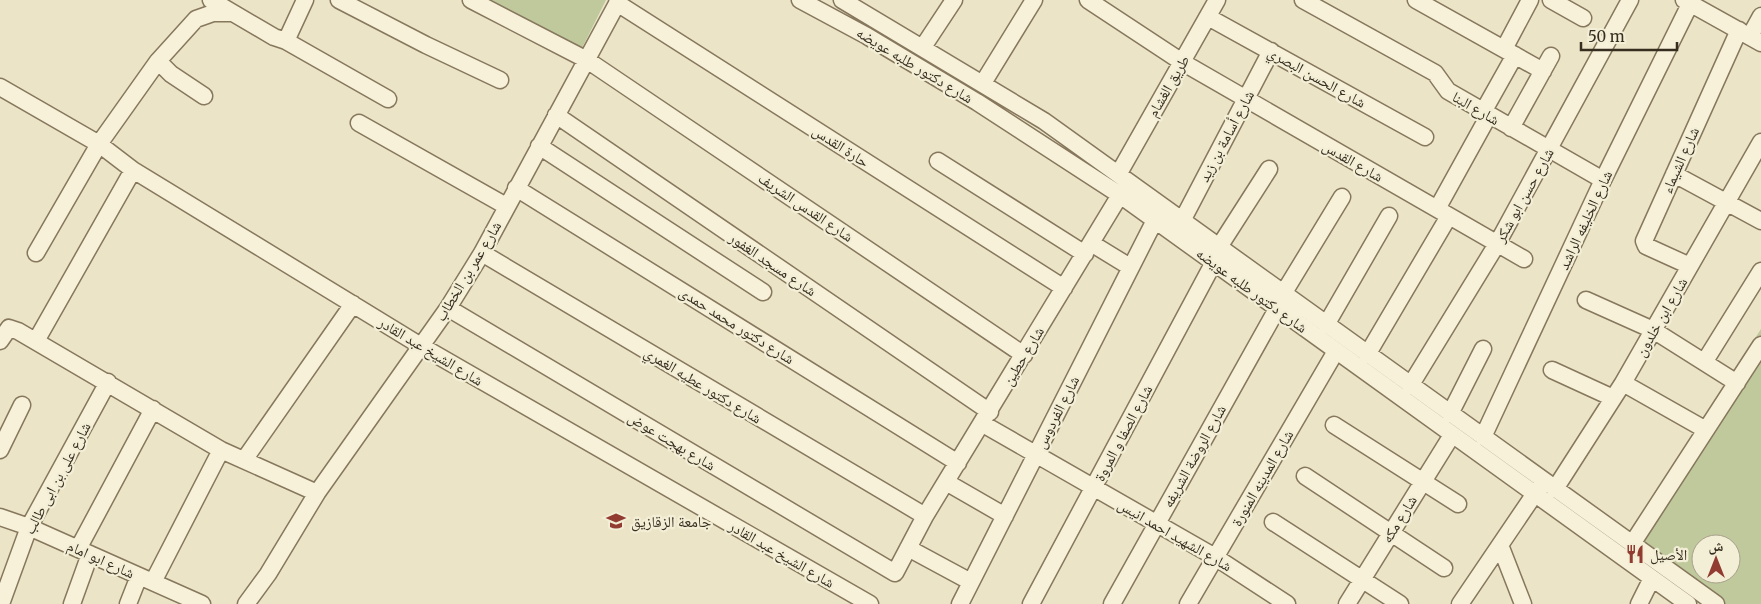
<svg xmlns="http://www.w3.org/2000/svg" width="1761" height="604" viewBox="0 0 1761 604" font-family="Merriweather,'Noto Naskh Arabic',serif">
<rect width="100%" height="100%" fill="#ebe4c7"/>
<path fill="#bfc99b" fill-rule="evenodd" d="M 487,0 L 606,0 L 582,48 Z
M 1761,329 L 1761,604 L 1723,604 L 1627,537 ZM 1701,544 L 1731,544 L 1731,574 L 1701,574 Z"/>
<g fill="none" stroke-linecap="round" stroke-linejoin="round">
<g stroke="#86775d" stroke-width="19">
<path id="minor" d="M 211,0 L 274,37 L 286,41 L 305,0
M 339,0 L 426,45 L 500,80
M 471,0 L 587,60 L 1024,355
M 800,0 L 867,36 L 977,102 L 1120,195 L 1688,604
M 842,0 L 1044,121 L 1716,604
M 1088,0 L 1182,62 L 1524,259
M 1303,0 L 1435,73 L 1448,91 L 1603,180
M 1416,0 L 1543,71
M 1551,0 L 1583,18
M 1684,0 L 1761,43
M 617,3 L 1064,288
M 1208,17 L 1425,137
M 1750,36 L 1761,16
M 286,41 L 388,99
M 923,47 L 954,0
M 1504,49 L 1530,0
M 158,61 L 171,74 L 204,96
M 983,83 L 1034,0
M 0,87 L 99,144 L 133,170 L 421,346 L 870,604
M 1483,112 L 1515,55
M 556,115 L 990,412
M 359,123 L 506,206
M 1511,128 L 1551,56
M 539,146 L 763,292
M 938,161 L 1085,254
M 1119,173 L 1217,0
M 1674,174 L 1761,221
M 516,188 L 958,463
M 1437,209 L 1489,115
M 1182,221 L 1271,51
M 1091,243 L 1130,267
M 1219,247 L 1269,169
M 36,253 L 99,144 L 158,61 L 196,19 L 213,13 L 233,13
M 482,253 L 925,516
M 1690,266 L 1646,246 L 1644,241 L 1739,30
M 1283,294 L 1342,197
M 1586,300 L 1653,330 L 1737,383
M 448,308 L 895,573 L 925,516 L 1120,195
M 1326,325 L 1389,216
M 0,341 L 9,328 L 18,331 L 221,450 L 317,493
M 36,341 L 133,170
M 1367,355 L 1449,216
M 1705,361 L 1761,271
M 1552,370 L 1613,398
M 1623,383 L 1706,430
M 1410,386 L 1497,244 L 1630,0
M 1450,414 L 1483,349
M 983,424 L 1215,557 L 1287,604
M 1334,425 L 1458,504
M 1483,437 L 1603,180 L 1692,0
M 0,450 L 22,405
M 244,460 L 353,304
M 1305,476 L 1444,568
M 946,482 L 1005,516
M 1555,489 L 1623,383 L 1761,142
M 0,517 L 29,527 L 202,604
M 1273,522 L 1400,604
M 1632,544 L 1761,345
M 1500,545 L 1523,604
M 908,548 L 971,582
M 78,549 L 153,409
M 153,582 L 221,450
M 1,604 L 29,527 L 108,382
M 72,604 L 90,554
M 128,604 L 139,576
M 246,604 L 268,574 L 317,493 L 448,308 L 482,253 L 619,0
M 960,604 L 1155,220
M 1031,604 L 1214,262
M 1112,604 L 1277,309
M 1188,604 L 1336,351
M 1347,604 L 1452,435
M 1460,604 L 1540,486
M 1639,604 L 1652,578"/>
</g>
<use href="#minor" stroke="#f7f1da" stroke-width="16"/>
</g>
<defs>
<g id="university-bare" transform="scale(1.5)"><path d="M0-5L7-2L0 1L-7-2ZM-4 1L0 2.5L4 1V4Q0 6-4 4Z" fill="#913b31" stroke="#f3eed6" stroke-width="2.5" paint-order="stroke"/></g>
<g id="restaurant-bare" transform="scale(1.5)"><path d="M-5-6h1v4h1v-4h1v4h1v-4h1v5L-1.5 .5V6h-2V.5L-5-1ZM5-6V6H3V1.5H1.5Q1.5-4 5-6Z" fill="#913b31" stroke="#f3eed6" stroke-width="2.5" paint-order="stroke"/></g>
</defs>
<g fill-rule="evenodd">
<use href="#university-bare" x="616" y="521"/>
<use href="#restaurant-bare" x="1635" y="554"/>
</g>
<g text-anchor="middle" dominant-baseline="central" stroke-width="4.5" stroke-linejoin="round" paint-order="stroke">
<g font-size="15" fill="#372e20" stroke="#f3eed6">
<text transform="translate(915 65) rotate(31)">شارع دكتور طلبه عويضه</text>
<text transform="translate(1317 77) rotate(29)">شارع الحسن البصري</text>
<text transform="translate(1168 86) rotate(-60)">طريق الغشام</text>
<text transform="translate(1476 108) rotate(30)">شارع البنا</text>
<text transform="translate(1226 136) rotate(-62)">شارع أسامة بن زيد</text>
<text transform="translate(841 146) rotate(33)">حارة القدس</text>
<text transform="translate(1680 160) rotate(-66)">شارع الشيماء</text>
<text transform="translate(1353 161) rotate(30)">شارع القدس</text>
<text transform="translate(1524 195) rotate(-61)">شارع حسن ابو شكر</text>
<text transform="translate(806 207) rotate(34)">شارع القدس الشريف</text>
<text transform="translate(1585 220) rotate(-65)">شارع الخليفه الراشد</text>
<text transform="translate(773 264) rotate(34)">شارع مسجد الغفور</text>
<text transform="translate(468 271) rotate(-59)">شارع عمر بن الخطاب</text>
<text transform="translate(1252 290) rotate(36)">شارع دكتور طلبه عويضه</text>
<text transform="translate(1661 317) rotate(-60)">شارع ابن خلدون</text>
<text transform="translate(737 325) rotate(32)">شارع دكتور محمد حمدى</text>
<text transform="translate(431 351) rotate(31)">شارع الشيخ عبد القادر</text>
<text transform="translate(1023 356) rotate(-59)">شارع حطين</text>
<text transform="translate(703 385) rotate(31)">شارع دكتور عطيه الغمري</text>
<text transform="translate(1057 412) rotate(-63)">شارع الفردوس</text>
<text transform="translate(1123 433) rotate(-62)">شارع الصفا و المروة</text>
<text transform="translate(672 441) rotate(31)">شارع بهجت عوض</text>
<text transform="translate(1194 456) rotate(-61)">شارع الروضة الشريفه</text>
<text transform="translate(57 478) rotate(-62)">شارع على بن ابى طالب</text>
<text transform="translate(1262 478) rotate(-60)">شارع المدينه المنورة</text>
<text transform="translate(1399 519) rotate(-58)">شارع مكه</text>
<text transform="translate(1175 535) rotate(30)">شارع الشهيد احمد انيس</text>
<text transform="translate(782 554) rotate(30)">شارع الشيخ عبد القادر</text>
<text transform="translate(101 559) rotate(24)">شارع ابو امام</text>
</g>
<g font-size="15" fill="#372e20" stroke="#f3eed6" text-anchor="start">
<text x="631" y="521">جامعة الزقازيق</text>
<text x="1650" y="554">الأصيل</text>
</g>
</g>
<g transform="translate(1716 559)"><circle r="24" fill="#f3eed6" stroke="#a8a18d"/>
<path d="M0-4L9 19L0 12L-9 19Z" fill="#913b31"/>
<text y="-8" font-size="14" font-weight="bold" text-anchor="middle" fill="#372e20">ش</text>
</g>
<path d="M1581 42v8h96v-8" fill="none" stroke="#372e20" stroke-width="2.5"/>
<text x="1588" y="42" font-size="15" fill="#372e20" stroke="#f3eed6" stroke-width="4" paint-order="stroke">50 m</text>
</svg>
